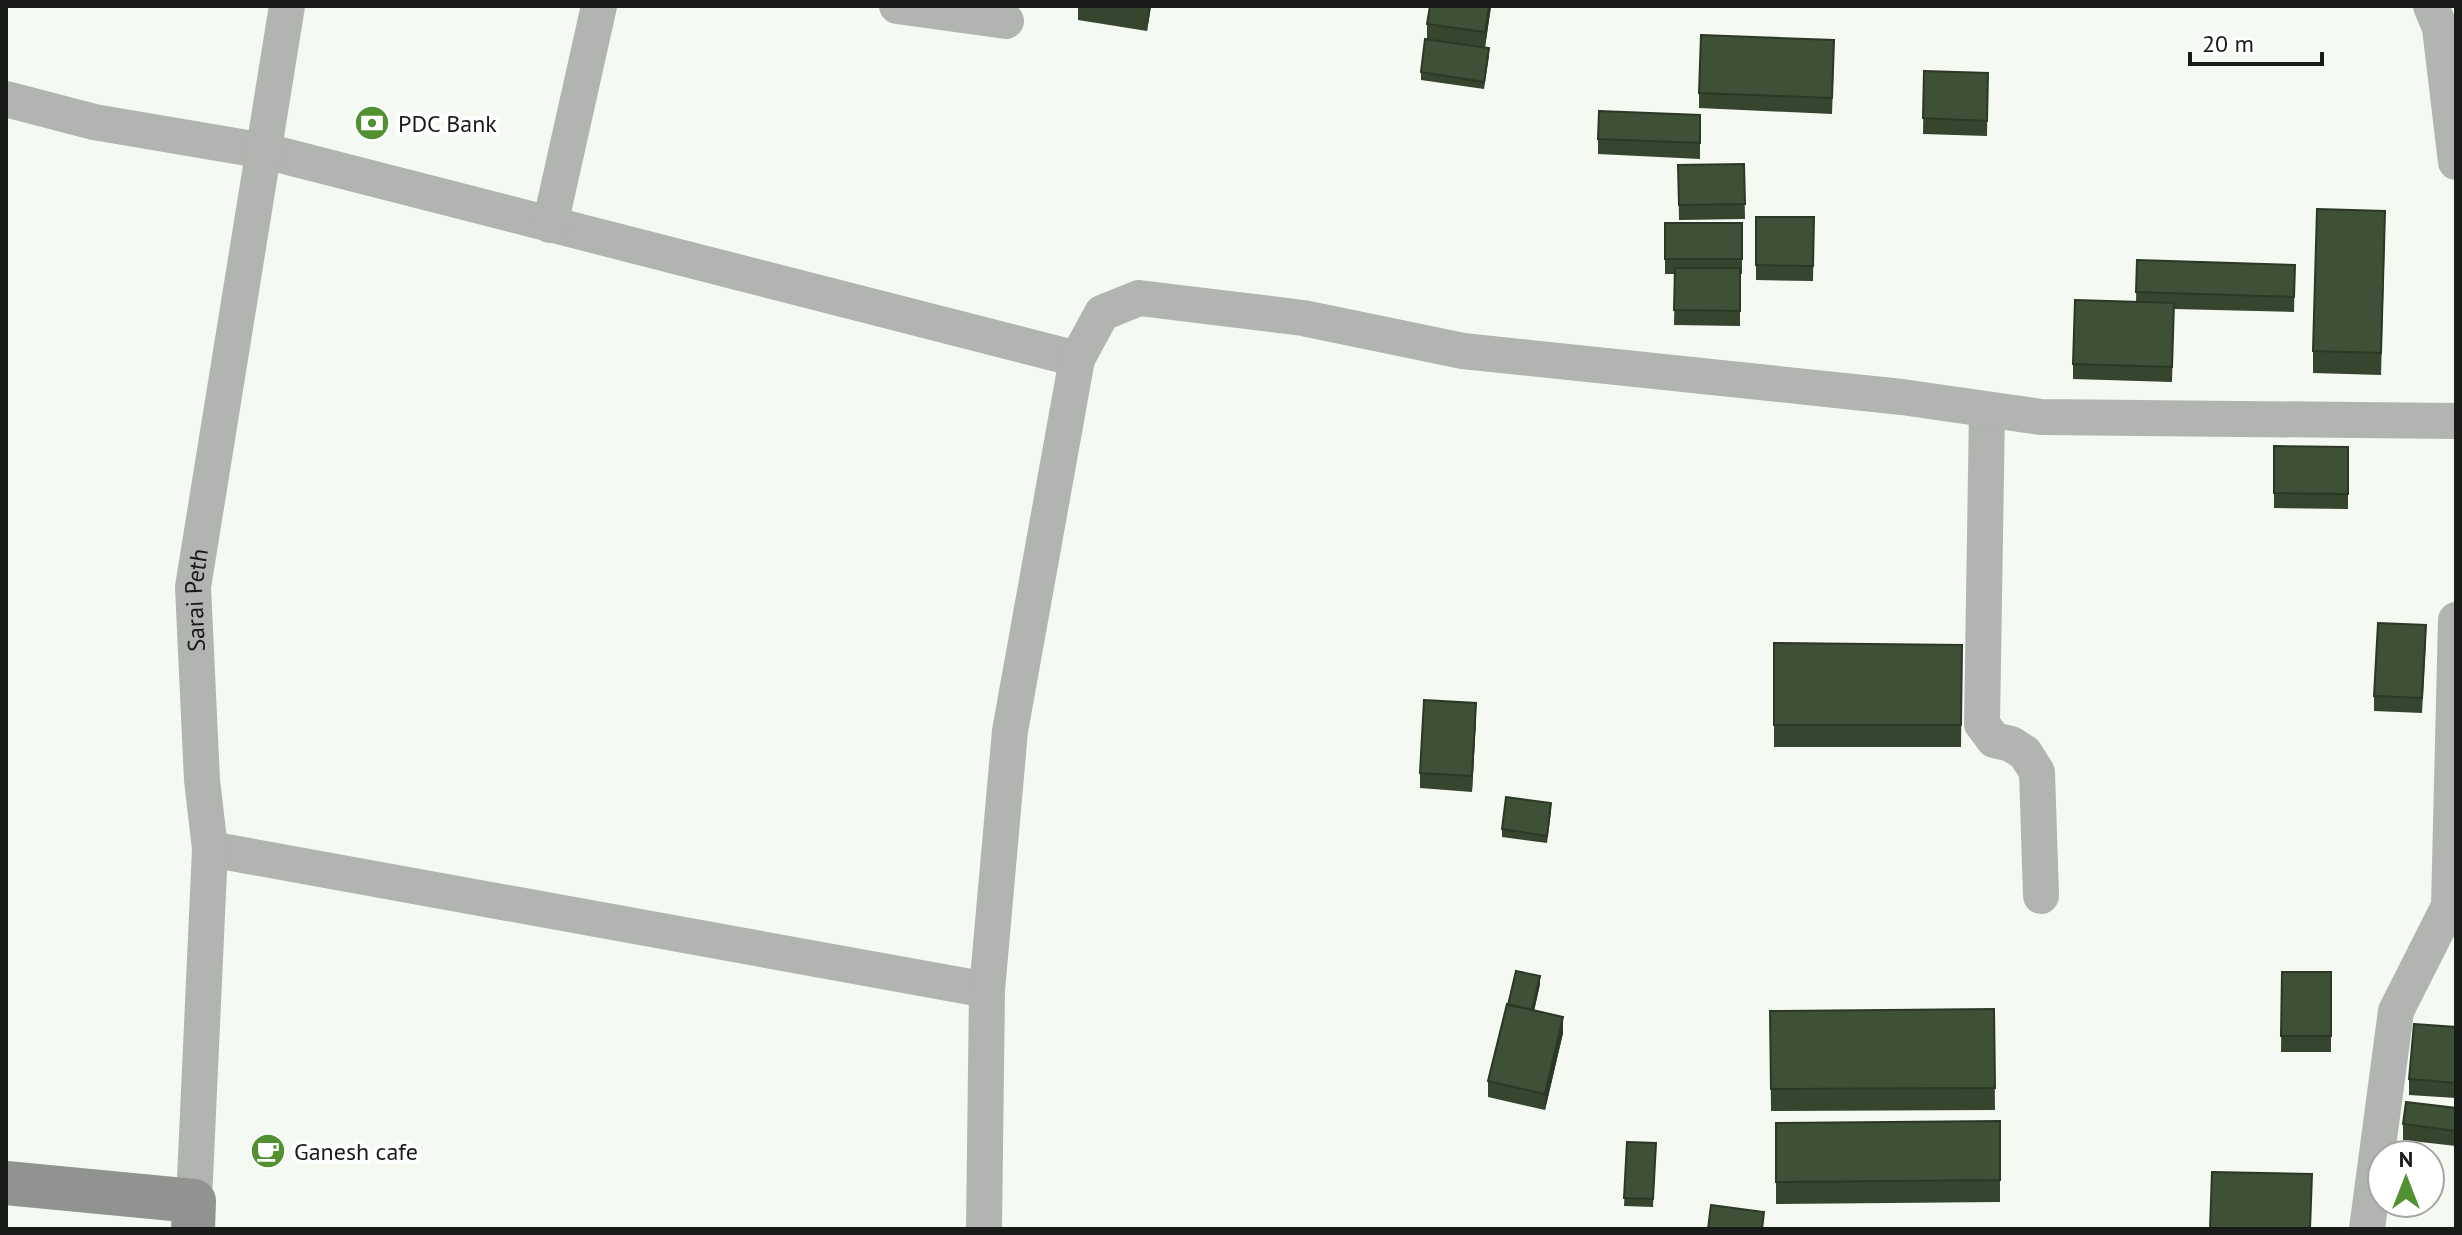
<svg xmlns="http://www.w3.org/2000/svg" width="2462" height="1235" viewBox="0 0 2462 1235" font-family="'PT Sans',sans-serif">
<rect width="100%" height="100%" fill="#f4f9f2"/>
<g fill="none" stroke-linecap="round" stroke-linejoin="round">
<g stroke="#b2b4b1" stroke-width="36">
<path d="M 897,6 L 1006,21"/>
<path d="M 2431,6 L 2440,28 L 2456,162"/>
<path d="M 6,99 L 94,122 L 265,151 L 1077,359"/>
<path d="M 550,225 L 599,6"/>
<path d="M 1987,410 L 1982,724 L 1994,740 L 2011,744 L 2025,753 L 2037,772 L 2041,896"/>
<path d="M 210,849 L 987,990"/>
<path id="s1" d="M 194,1201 L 210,849 L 202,780 L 193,587 L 287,6"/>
<path d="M 984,1229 L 987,990 L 1010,731 L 1077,359 L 1102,313 L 1139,298 L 1303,318 L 1463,351 L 1902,397 L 2041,417 L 2456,421"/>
<path d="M 2367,1229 L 2396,1011 L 2449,906 L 2456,620"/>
</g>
<path stroke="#90938f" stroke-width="44" d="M 6,1183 L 194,1201 L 193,1229"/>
</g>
<path fill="#35452e" d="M 1078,6 L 1151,6 L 1147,31 L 1078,20 Z
M 1491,6 L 1485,47 L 1427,39 L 1427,24 Z
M 1834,55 L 1832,114 L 1699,108 L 1699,93 Z
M 1489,56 L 1484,89 L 1421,80 L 1421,72 Z
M 1924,71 L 1988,73 L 1987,136 L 1923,134 Z
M 1700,115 L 1700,159 L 1598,154 L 1598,139 Z
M 1744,164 L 1745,219 L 1679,220 L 1678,165 Z
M 1756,217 L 1814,217 L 1813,281 L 1756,280 Z
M 1665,223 L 1742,223 L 1742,274 L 1740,274 L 1740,326 L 1674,325 L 1675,274 L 1665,274 Z
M 2385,233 L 2381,375 L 2313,373 L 2313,351 Z
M 2137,260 L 2295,265 L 2294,312 L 2174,309 L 2172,382 L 2073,379 L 2073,364 L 2136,302 Z
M 2274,446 L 2348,447 L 2348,509 L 2274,508 Z
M 2426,640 L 2422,713 L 2374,711 L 2374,696 Z
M 1774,643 L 1962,645 L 1961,747 L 1774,747 Z
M 1476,718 L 1472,792 L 1420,788 L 1420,773 Z
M 1551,811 L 1547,843 L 1502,837 L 1502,829 Z
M 2282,972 L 2331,972 L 2331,1052 L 2281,1052 Z
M 1540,984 L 1534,1011 L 1563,1033 L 1545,1110 L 1488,1097 L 1488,1081 L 1508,1005 Z
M 1994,1009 L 1995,1110 L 1771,1111 L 1770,1011 Z
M 2456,1027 L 2456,1098 L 2409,1095 L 2409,1079 Z
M 2456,1108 L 2456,1146 L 2403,1140 L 2403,1124 Z
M 2000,1121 L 2000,1202 L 1776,1204 L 1776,1123 Z
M 1627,1142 L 1656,1143 L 1653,1207 L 1624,1206 Z"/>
<path fill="#2b3826" d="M 1148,6 L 1151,6 L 1147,31 Z
M 1489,6 L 1491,7 L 1485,47 L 1485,32 Z
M 1476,703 L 1476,718 L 1472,792 L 1472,776 Z
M 1540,976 L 1540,984 L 1532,1020 L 1532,1012 Z
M 1563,1017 L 1563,1033 L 1545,1110 L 1545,1094 Z"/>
<path fill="#3e5036" stroke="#2b3826" stroke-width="2" d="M 1430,6 L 1489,6 L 1485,32 L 1427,24 Z
M 1701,35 L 1834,40 L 1832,98 L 1699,93 Z
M 1425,39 L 1489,48 L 1484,82 L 1421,72 Z
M 1924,71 L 1988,73 L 1987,121 L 1923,118 Z
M 1599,111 L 1700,115 L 1700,143 L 1598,139 Z
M 1744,164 L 1745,204 L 1679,205 L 1678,165 Z
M 2317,209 L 2385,211 L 2381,353 L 2313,351 Z
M 1756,217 L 1814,217 L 1813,266 L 1756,265 Z
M 1665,223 L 1742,223 L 1742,259 L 1665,259 Z
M 2137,260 L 2295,265 L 2294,297 L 2136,292 Z
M 1675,268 L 1740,268 L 1740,311 L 1674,310 Z
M 2075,300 L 2174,303 L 2172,367 L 2073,364 Z
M 2274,446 L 2348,447 L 2348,494 L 2274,493 Z
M 2378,623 L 2426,625 L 2422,698 L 2374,696 Z
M 1774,643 L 1962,645 L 1961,725 L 1774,725 Z
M 1424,700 L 1476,703 L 1472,776 L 1420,773 Z
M 1506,797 L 1551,803 L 1547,836 L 1502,829 Z
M 1516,971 L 1540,976 L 1532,1010 L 1508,1005 Z
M 2282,972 L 2331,972 L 2331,1036 L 2281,1036 Z
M 1507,1004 L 1563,1017 L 1545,1094 L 1488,1081 Z
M 1994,1009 L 1995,1088 L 1771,1089 L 1770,1011 Z
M 2414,1024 L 2456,1027 L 2456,1083 L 2409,1079 Z
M 2406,1102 L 2456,1108 L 2456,1131 L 2403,1124 Z
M 2000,1121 L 2000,1180 L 1776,1182 L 1776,1123 Z
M 1627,1142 L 1656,1143 L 1653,1199 L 1624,1198 Z
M 2212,1172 L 2312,1174 L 2310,1229 L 2210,1229 Z
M 1711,1205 L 1764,1212 L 1762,1229 L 1708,1229 Z"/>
<defs>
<g id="bank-disc" transform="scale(1.8)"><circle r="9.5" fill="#529031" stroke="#fff"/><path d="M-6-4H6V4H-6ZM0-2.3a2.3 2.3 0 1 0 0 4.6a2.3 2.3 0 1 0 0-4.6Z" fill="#fff"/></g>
<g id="cafe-disc" transform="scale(1.8)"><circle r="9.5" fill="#529031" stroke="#fff"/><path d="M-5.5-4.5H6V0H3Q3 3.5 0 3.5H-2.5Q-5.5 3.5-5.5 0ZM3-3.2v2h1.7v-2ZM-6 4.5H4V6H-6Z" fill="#fff"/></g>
</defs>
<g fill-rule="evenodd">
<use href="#bank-disc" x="372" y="123"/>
<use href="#cafe-disc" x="268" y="1151"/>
</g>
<g text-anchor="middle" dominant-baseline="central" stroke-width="8" stroke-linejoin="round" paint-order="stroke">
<g font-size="24" fill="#191b19" stroke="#fff" text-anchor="start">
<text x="398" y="123">PDC Bank</text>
<text x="294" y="1151">Ganesh cafe</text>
</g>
<g font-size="24" fill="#191b19" stroke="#fff">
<text stroke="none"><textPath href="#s1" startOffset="602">Sarai Peth</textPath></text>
</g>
</g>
<rect width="2462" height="1235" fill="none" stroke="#191b19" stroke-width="16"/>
<g transform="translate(2406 1179)"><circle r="38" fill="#ffffff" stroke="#a3a4a3" stroke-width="2"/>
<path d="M0-6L14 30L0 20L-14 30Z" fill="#529031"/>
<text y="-12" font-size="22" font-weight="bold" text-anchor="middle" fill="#191b19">N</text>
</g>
<path d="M2190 52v12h132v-12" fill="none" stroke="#191b19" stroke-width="4"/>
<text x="2202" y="52" font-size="24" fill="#191b19" stroke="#ffffff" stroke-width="6" paint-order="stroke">20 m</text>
</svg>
